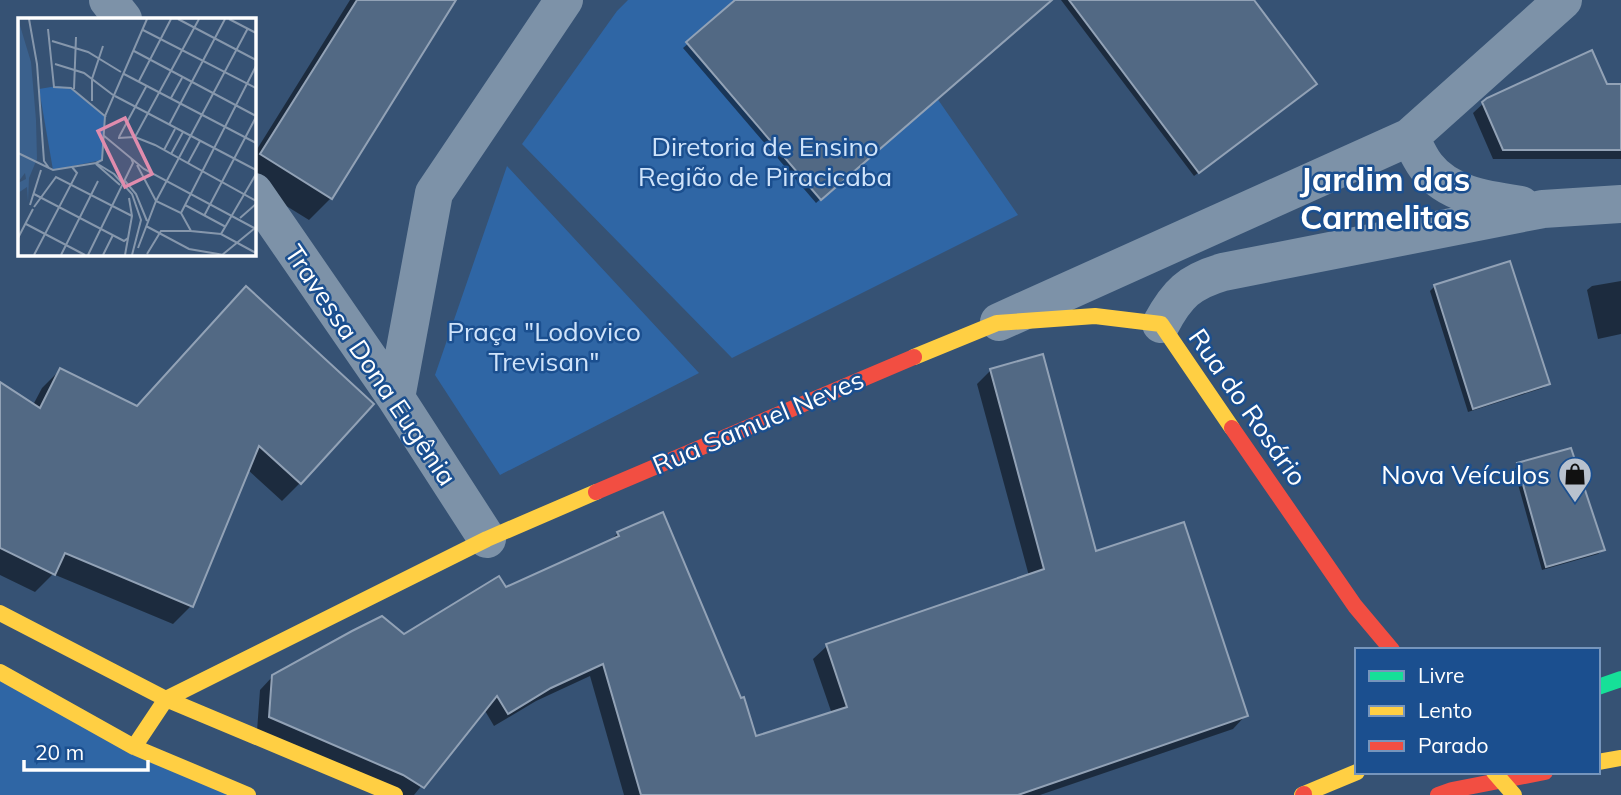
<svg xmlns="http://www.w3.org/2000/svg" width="1621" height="795" viewBox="0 0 1621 795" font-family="Mulish,sans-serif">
<rect width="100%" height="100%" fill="#365274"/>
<path fill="#2f66a5" d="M 628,0 L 869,0 L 1018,215 L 732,358 L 522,144 L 617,11 Z
M 507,166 L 699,373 L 500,475 L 435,375 Z
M 0,672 L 248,795 L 0,795 Z"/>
<path fill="#0007" d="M 350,0 L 453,0 L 331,198 L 309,220 L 254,186 L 254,154 Z
M 738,0 L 1050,0 L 816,203 L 683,48 Z
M 1061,0 L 1252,0 L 1311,88 L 1194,176 Z
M 1606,86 L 1621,86 L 1621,159 L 1493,159 L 1473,113 L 1488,99 Z
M 1508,263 L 1548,384 L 1543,388 L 1468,412 L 1430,291 L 1434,287 Z
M 1621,281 L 1621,334 L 1598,339 L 1587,290 L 1592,286 Z
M 228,307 L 300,483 L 282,501 L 248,470 L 191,606 L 173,624 L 53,574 L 35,592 L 0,575 L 0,384 L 33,405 L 42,388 L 60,370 L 137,407 Z
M 991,370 L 1095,554 L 1246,715 L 1233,729 L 1040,795 L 624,795 L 590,676 L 536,701 L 494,726 L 484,709 L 414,795 L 401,795 L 257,731 L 260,690 L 273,676 L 404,636 L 608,543 L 618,533 L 755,738 L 832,714 L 813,659 L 827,646 L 1029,576 L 977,384 Z
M 1518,465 L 1603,550 L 1598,554 L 1542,570 L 1514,470 Z"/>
<path fill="#526984" stroke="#92a2b6" stroke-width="2" d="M 357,0 L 456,0 L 332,199 L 260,154 Z
M 735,0 L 1052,0 L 821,200 L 686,42 Z
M 1069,0 L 1254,0 L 1317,84 L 1199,173 Z
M 1592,50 L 1607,84 L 1621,84 L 1621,150 L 1503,150 L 1482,102 L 1487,98 Z
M 1510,261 L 1550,384 L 1473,409 L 1434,285 Z
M 246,286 L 374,404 L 301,484 L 259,446 L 193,607 L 65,553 L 55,575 L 0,548 L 0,382 L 40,408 L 60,368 L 137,406 Z
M 1043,354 L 1096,551 L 1184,522 L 1248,716 L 1018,795 L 641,795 L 603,664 L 551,688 L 508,714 L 497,696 L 424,788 L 403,775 L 269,717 L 272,675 L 352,631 L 382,616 L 404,634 L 499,576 L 506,587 L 619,536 L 617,532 L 663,512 L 741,698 L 744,697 L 756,736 L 847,707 L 826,644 L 1044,569 L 990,369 Z
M 1571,448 L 1605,550 L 1546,567 L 1517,463 Z"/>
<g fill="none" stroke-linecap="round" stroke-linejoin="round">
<path stroke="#7d92a8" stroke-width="38" d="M 108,0 L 123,19
M 1410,137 C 1415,147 1420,158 1426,166 C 1448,195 1487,200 1521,205
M 254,192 L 396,398 L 487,539
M 999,322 L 1410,137 L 1563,0
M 1161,324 C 1177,294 1189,282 1223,272 L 1543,209 L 1621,204
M 396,398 L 434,193 L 564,0"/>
<path stroke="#16e098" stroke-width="16" d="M 1598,687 L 1621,679"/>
<path stroke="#ffcf43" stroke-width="16" d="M 914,357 L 997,323 L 1095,316 L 1161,324 L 1232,428
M 0,613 L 166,699 L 395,795
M 0,672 L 134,747 L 248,795
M 134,747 L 166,699 L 487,539 L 596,492
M 1598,762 L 1621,758
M 1302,795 L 1357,772"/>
<path stroke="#f24e42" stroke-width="16" d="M 1232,428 L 1355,606 L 1392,650
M 596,492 L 914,357
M 1303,795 L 1304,794
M 1438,795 L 1452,790 L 1545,772"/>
<path stroke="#ffcf43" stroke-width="16" d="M 1494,772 L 1514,795"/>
</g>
<defs>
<g id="shop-pin" transform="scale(1.75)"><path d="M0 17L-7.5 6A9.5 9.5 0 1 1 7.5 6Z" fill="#b9c2ce" stroke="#1b4f8f"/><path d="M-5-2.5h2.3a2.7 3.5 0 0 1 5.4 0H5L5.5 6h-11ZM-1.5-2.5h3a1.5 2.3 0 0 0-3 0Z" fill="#111"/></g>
</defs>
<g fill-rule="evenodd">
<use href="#shop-pin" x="1575" y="474"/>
</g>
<g text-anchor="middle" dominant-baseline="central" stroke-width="5" stroke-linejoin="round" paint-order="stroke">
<g font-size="26" fill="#cfe3fa" stroke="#1b4f8f">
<text x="765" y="146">Diretoria de Ensino<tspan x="765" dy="30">Região de Piracicaba</tspan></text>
<text x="544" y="331">Praça "Lodovico<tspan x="544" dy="30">Trevisan"</tspan></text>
</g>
<g font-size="26" fill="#fff" stroke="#1b4f8f">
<text transform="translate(371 365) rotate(56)">Travessa Dona Eugênia</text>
<text transform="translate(1248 407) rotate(55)">Rua do Rosário</text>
<text transform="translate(758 422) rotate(-23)">Rua Samuel Neves</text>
</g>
<g font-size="26" fill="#fff" stroke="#1b4f8f" text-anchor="end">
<text x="1550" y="474">Nova Veículos</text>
</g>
<g font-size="33" font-weight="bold" fill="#fff" stroke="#1b4f8f">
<text x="1385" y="178">Jardim das<tspan x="1385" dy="38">Carmelitas</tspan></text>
</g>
</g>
<g transform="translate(18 18)">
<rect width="238" height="238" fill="#365274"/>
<path d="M 39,68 L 53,70 L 87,98 L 84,142 L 35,152 L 21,71 Z" fill="#2f66a5"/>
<path d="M 0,1 L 13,44 L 18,102 L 19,141 L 11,160 L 10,184 L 9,169 L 0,175 L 0,165 L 8,161 L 7,155 L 0,164 Z" fill="#3b618d"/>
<path fill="none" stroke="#8697ac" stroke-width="2" d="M 11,1 L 19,46 L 26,143 L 31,150M 160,1 L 238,42M 211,1 L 238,15M 30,11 L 36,69 L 53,70 L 88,99M 125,12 L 238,70M 34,23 L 70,34 L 103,54M 116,33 L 238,98M 37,46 L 66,55 L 95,77M 106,56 L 238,125M 121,63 L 153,1M 56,71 L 58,19M 97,78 L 238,152M 153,80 L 164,60M 74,83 L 74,61 L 85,28M 151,107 L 207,1M 85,117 L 126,151 L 238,211M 101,119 L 129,67M 117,119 L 181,1M 100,120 L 117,119 L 137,127 L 238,183M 146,132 L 157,111M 0,135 L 35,152 L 78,145 L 96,156 L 114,176 L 123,202 L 114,237M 153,136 L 165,114M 78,145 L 84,142 L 87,98 L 129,1M 170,145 L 182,123M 78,146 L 102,167M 119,147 L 138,183 L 163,195 L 173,213 L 203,216 L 238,235M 107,163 L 118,176 L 129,203M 16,176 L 106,223 L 110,220M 12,187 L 23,152M 167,187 L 208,209M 16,189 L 38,159 L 114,198M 163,195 L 238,48M 186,198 L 238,99M 222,200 L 238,186M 8,206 L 67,237M 128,208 L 171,231 L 206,237M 203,216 L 238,156M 0,220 L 15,191M 120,230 L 138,183 L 230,10M 129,236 L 143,213 L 173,213M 16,237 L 59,155 L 54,149M 43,237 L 80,163M 70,237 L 115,145 L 113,140M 85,237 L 95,217M 107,237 L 114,198 L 111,180M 204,237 L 237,210"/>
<path fill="#e08cad" fill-opacity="0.15" stroke="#e08cad" stroke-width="3.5" d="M 107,100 L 134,156 L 107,169 L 80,113 Z"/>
<rect width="238" height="238" fill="none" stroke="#fff" stroke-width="3.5"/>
</g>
<rect x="1355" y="648" width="245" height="126" fill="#1b4f8f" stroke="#7695bc" stroke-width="2"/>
<rect x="1369" y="671" width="35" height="10" fill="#16e098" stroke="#7695bc" stroke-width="2"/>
<text x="1418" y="683" font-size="21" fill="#ffffff">Livre</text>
<rect x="1369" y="706" width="35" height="10" fill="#ffcf43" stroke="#7695bc" stroke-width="2"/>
<text x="1418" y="718" font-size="21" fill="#ffffff">Lento</text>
<rect x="1369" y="741" width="35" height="10" fill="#f24e42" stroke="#7695bc" stroke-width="2"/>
<text x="1418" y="753" font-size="21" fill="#ffffff">Parado</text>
<path d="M24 760v10h124v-10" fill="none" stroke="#ffffff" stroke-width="3.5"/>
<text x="35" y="760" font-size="21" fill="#ffffff" stroke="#1b4f8f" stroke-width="5" paint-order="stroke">20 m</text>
</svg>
